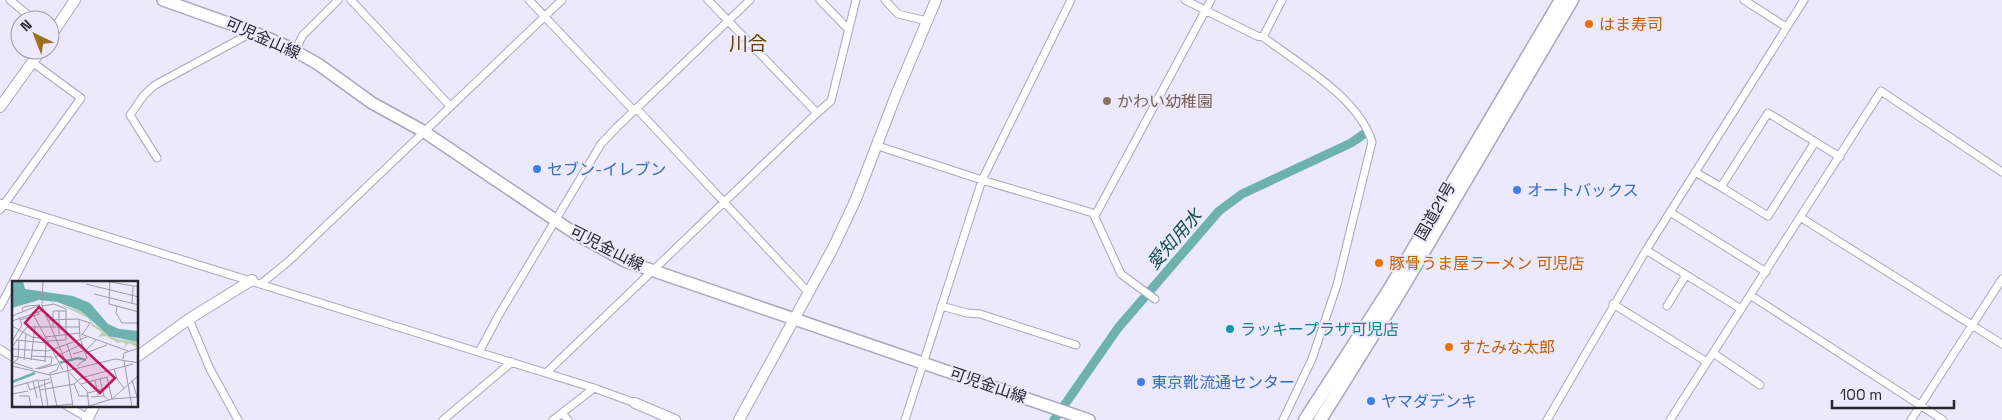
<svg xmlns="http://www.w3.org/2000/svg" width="2002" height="420" viewBox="0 0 2002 420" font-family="'Space Grotesk','Noto Sans JP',sans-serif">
<rect width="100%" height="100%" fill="#ebe9fb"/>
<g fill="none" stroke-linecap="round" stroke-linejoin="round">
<path stroke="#6db1b1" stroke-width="9" d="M 1054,420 L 1118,328 L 1219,211 L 1242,194 L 1351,143 L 1364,134"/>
<g stroke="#a9a6bc" stroke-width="9">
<path id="street" d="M 10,0 L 34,20
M 351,0 L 450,106
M 529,0 L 634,111
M 820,0 L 849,30
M 885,0 L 898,14 L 927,21
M 1185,0 L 1257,36 L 1263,37 C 1299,64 1359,98 1372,142 L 1337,285 L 1312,359 L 1283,420
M 1744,0 L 1786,27
M 1263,37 L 1282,0
M 295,51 L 303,35 L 338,0
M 636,108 L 808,292
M 817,113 L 831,101 L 856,0
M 878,146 L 982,180 L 1093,213 L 1121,274 L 1155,299
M 157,158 L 130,115 L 144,95 L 155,85 L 253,32
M 1695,172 L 1721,187 L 1768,113 L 1840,157
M 1721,187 L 1768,216 L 1815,142
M 0,203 L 594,388 L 635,403
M 0,210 L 81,98 L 32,62
M 1670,212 L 1766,272
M 1093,213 L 1096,214 L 1211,0
M 1800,217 L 2002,344
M 1646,250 L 1741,309
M 262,283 L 289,261 L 562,0
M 1750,295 L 1943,420
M 1613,304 L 1707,362
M 941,306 L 967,313 L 980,314 L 1076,345
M 1667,306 L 1686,275
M 0,307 L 46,218
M 189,319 L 210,369 L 238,420
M 0,349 L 14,358
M 479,352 L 500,313 L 601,144 L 616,128 L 750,0
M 1713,353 L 1760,385
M 546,373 L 817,113 L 708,0
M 67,406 L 88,418
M 562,413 L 568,420
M 443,420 L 512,362
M 553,420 L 594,388
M 905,420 L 982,180 L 1071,0
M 1547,420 L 1648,247 L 1804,0
M 1670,420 L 1881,91 L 2002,172
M 1911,420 L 2002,279"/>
</g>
<g stroke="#a9a6bc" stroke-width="12">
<path id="secondary" d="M 50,37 L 75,0
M 0,107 L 41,50
M 138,356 L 189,319 L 252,280
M 635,403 L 675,420
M 87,420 L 94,406
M 739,420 L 833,248 L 856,199 L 896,95 L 936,0"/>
</g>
<g stroke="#a9a6bc" stroke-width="14">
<path id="primary" d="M 163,0 L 253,32 L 286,46 L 318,64 L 372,103 L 423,131 L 576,234 L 625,261 L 1089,420"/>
</g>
<g stroke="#a9a6bc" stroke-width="15">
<path id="highway" d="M 1305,420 L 1389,290 L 1561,0
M 1320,420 L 1398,295 L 1572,0"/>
</g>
<use href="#street" stroke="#fff" stroke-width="7"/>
<use href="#secondary" stroke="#fff" stroke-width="10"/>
<use href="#primary" stroke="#fff" stroke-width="11"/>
<use href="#highway" stroke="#fff" stroke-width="12"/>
</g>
<g fill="#e8710a" stroke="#ebe9fb" stroke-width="2">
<circle cx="1589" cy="24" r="5"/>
<circle cx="1379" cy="263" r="5"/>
<circle cx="1449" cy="347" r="5"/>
</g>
<circle fill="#8d6e63" stroke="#ebe9fb" stroke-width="2" cx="1107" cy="101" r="5"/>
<g fill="#3f7fe0" stroke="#ebe9fb" stroke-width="2">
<circle cx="537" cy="169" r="5"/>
<circle cx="1517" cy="190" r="5"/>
<circle cx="1141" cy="382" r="5"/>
<circle cx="1371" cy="401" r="5"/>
</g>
<circle fill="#0f9aa8" stroke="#ebe9fb" stroke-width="2" cx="1230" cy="329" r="5"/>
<g text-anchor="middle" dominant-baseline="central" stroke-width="4" stroke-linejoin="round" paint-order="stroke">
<g font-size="16" fill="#c56008" stroke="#ebe9fb" text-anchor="start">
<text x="1599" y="24">はま寿司</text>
<text x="1389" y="263">豚骨うま屋ラーメン 可児店</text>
<text x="1459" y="347">すたみな太郎</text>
</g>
<g font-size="16" fill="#28272f" stroke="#ebe9fb">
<text transform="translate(263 38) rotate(24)">可児金山線</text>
<text transform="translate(1435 211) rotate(-60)">国道21号</text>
<text transform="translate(607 248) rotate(27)">可児金山線</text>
<text transform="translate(988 385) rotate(19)">可児金山線</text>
</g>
<g font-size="16" fill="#785e54" stroke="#ebe9fb" text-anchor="start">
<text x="1117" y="101">かわい幼稚園</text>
</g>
<g font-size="16" fill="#366cbe" stroke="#ebe9fb" text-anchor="start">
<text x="547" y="169">セブン-イレブン</text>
<text x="1527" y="190">オートバックス</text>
<text x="1151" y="382">東京靴流通センター</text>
<text x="1381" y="401">ヤマダデンキ</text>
</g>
<g font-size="16" fill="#0d838f" stroke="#ebe9fb" text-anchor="start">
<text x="1240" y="329">ラッキープラザ可児店</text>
</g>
<g font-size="18" font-style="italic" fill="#114e4e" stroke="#ebe9fb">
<text transform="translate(1174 239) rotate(-49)">愛知用水</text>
</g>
<g font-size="19" fill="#5d4003" stroke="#ebe9fb">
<text x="748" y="43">川合</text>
</g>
</g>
<g transform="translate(12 281)">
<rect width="126" height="126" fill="#ebe9fb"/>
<path d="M 49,24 L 69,30 L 76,36 L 81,43 L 105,58 L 126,61 L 126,67 L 117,62 L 111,68 L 114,63 L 110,61 L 106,62 L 94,55 L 86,56 L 90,51 L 80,45 L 76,37 Z" fill="#c0cfb1"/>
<path d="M 0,0 L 11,0 L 13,8 L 61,15 L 78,22 L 96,43 L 107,48 L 126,50 L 126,61 L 97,55 L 69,30 L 45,21 L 27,19 L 0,27 Z" fill="#6db1b1"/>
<path fill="none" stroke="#6db1b1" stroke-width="2.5" d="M 47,82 L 66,77 L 74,79M 0,101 L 23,92"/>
<path fill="none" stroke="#9d9ba9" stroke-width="1" d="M 31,0 L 30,25 L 55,84 L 61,126M 93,0 L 127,6M 98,0 L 97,23 L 127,31M 74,3 L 127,16M 82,13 L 127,24M 120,22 L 121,6M 30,25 L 42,23 L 54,28 L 54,59 L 35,60M 105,25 L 104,32 L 110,42 L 127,42M 11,30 L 10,27 L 15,25 L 28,24M 47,30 L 47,53M 20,31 L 51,89M 0,35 L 28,24M 8,39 L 27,33 L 26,30M 37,39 L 66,38 L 78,42 L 70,54M 0,40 L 32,29M 0,45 L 20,56 L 33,58M 27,46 L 67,46M 41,46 L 41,30 L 54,30M 69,53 L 116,70M 33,56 L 68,52M 4,59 L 35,62M 0,60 L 10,44 L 7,36M 55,63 L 60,78M 0,66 L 15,46 L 27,46M 0,68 L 36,70 L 75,56M 74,72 L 95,64M 61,73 L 74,69 L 84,59M 0,75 L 33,80M 20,75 L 40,76M 43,76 L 70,63M 111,78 L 112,72 L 127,67M 12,79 L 14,53M 19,79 L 23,45M 112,80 L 120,126M 0,81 L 21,88M 2,81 L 6,78 L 7,59M 33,81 L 34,62M 0,85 L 38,94 L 103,78 L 127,82M 65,85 L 75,77 L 68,57 L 67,38M 23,88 L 39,83 L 40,76M 26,88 L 46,83M 102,88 L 105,98 L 112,107M 57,91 L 75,110 L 77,125M 88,98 L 92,115M 32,99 L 36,126M 83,99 L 86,114M 120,99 L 125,116M 21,100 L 25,117M 15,101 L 18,109 L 39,101M 62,103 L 67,115 L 77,115M 69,103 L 95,96 L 100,118M 0,106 L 26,99M 28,109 L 62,103 L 69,97 L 121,83M 76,112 L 98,106M 0,113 L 16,110M 7,115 L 17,115 L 19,126M 79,116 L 92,115 L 97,119M 100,118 L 127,116M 31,126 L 26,100 L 38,98M 31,126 L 61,123M 45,126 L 38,92 L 45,89 L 47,84M 74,126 L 100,118 L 127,94"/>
<path fill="#c2185b" fill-opacity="0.15" stroke="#c2185b" stroke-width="2.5" d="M 27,26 L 103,97 L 88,112 L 13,42 Z"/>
<rect width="126" height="126" fill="none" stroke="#28272f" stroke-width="2.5"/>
</g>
<g transform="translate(35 35) rotate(317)"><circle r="24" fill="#ebe9fb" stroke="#9d9ba9"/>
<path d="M0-4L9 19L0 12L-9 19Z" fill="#9a701e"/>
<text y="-8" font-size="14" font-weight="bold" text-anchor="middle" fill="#28272f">N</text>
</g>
<path d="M1832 400v8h122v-8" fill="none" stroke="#28272f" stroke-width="2.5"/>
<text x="1840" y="400" font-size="15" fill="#28272f" stroke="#ebe9fb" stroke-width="4" paint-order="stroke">100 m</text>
</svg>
